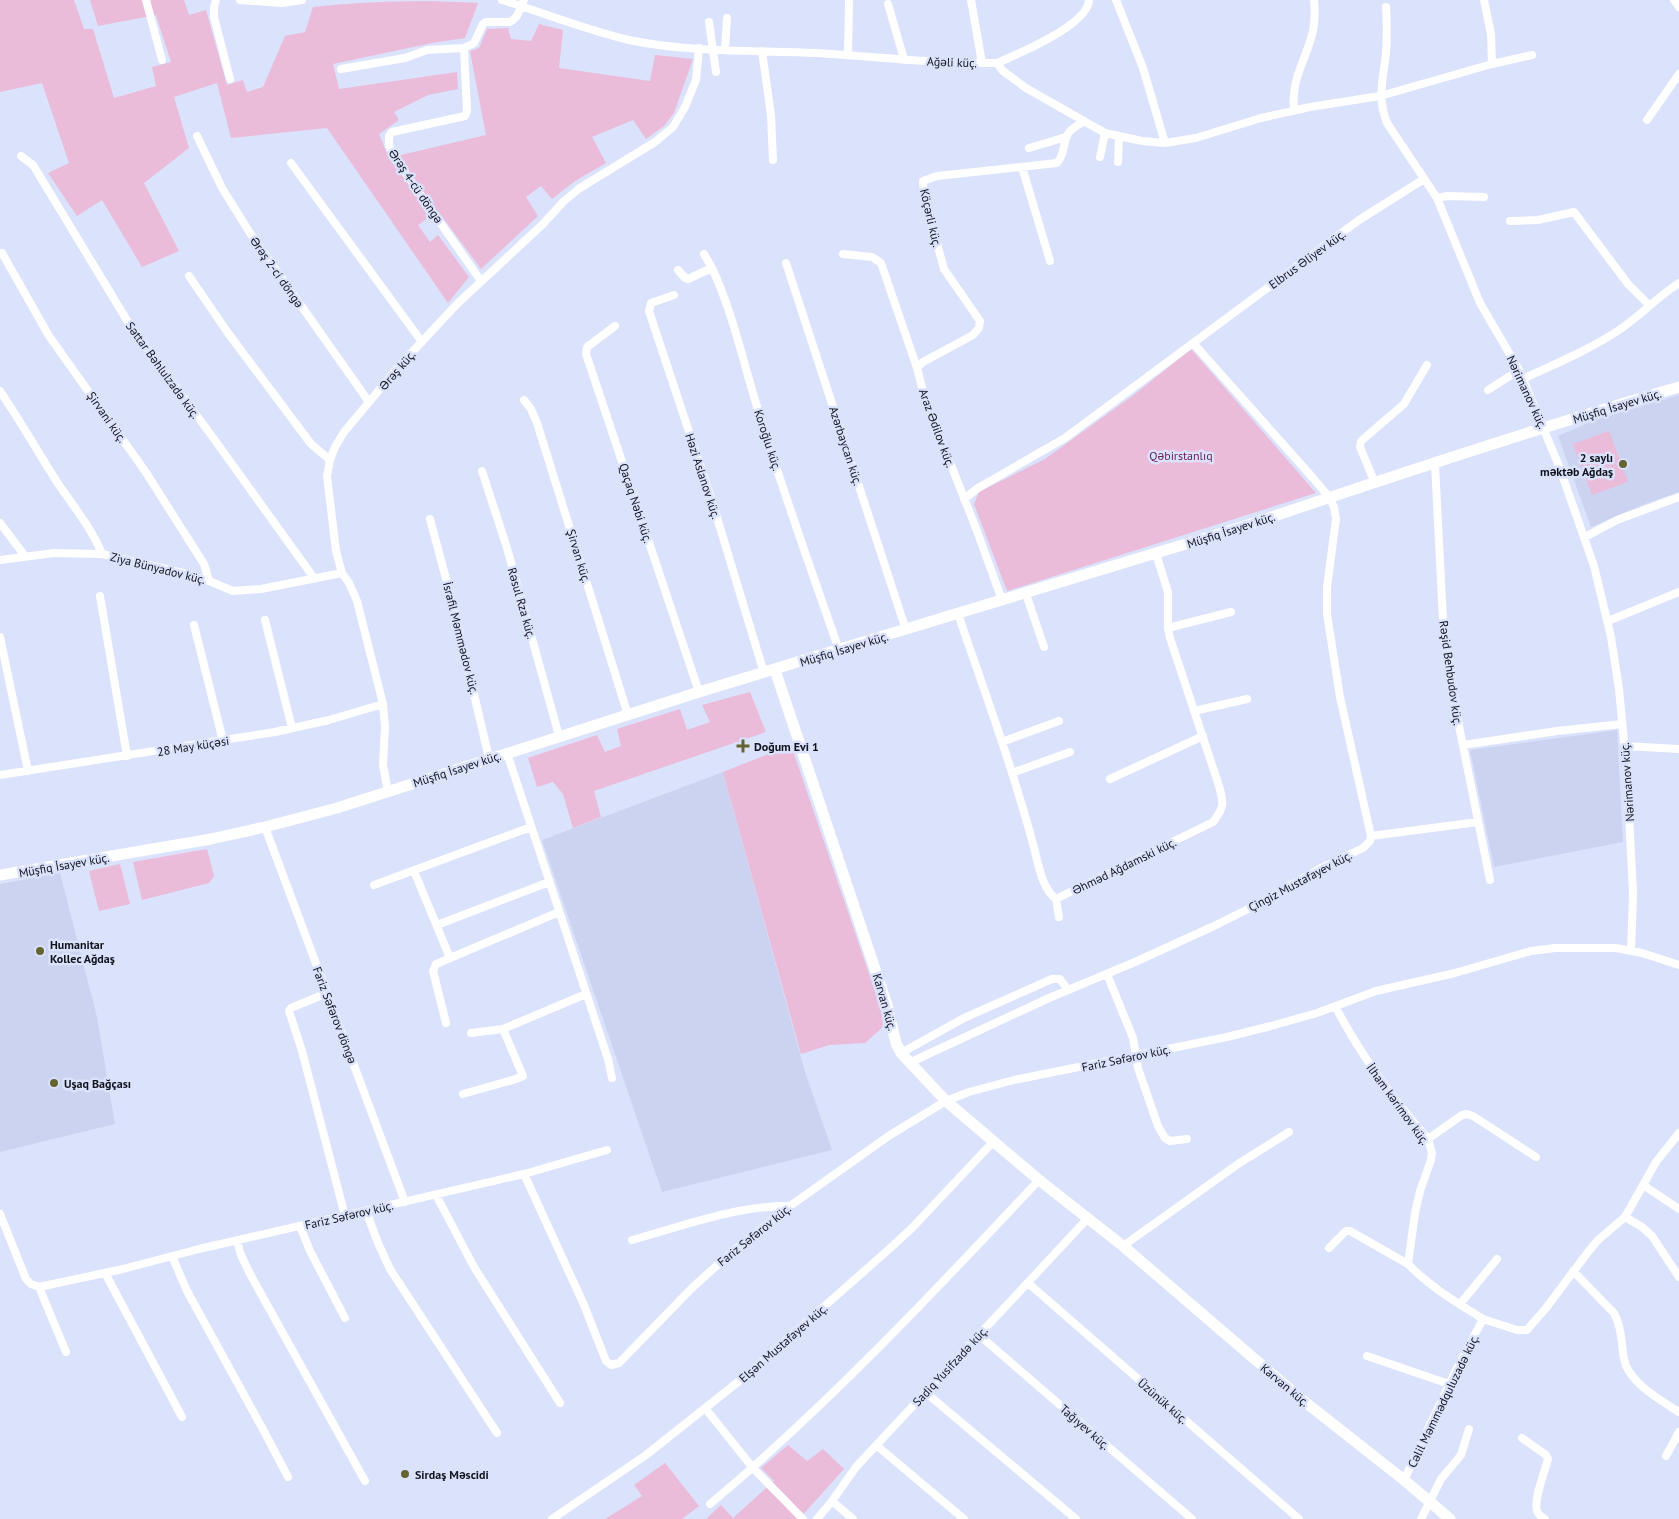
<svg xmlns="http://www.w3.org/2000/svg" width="1679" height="1519" viewBox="0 0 1679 1519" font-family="'PT Sans',sans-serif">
<rect width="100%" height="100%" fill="#dbe2fb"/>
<path fill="#cbd3f0" d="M 1679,395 L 1679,492 L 1645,504 L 1591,527 L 1558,436 L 1593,421 Z
M 1617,730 L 1623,842 L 1494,867 L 1470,750 Z
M 723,772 L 805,1072 L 832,1150 L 662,1192 L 542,840 Z
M 60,873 L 97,1017 L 115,1124 L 0,1152 L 0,884 Z"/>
<path fill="#ebbbda" d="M 0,0 L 74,0 L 84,29 L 93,29 L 114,98 L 156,86 L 152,67 L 171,62 L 156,15 L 98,26 L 90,0 L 184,0 L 189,15 L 206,10 L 227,85 L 243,80 L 247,92 L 263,87 L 285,36 L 305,32 L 313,7 C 367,1 425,0 478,3 L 465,38 L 432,43 L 333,64 L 339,89 L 457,72 L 458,89 L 428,95 L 394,112 L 399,120 L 379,134 L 390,161 L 401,155 L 486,135 L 470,51 L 479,48 L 487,29 L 508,28 L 511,39 L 531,41 L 539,24 L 563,30 L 559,68 L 650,81 L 655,55 L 693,59 L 674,113 L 664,126 L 646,139 L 633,120 L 592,137 L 606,163 L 575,181 L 552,199 L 541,186 L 526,197 L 538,216 L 481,269 L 438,211 L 418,225 L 430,242 L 438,235 L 469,277 L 448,303 L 327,128 L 231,138 L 217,83 L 174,97 L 189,148 L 144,183 L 179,251 L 142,267 L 102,200 L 77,216 L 48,173 L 69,163 L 42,83 L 0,92 Z
M 1191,349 L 1316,493 L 1007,591 L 974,504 L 979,492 L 1045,459 L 1135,394 Z
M 1609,431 L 1628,482 L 1592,495 L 1573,444 Z
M 750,692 L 766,732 L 594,791 L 601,817 L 573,828 L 563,794 L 553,782 L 537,787 L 528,758 L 597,735 L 605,752 L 621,746 L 617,729 L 680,709 L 687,730 L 710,722 L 702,705 Z
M 791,745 L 881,1009 L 883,1027 L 865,1043 L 829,1045 L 801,1054 L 723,772 Z
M 207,849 L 214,876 L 209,883 L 142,900 L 133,862 Z
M 120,864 L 130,904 L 99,911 L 89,871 Z
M 788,1445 L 807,1461 L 823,1449 L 844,1469 L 799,1519 L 706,1519 L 721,1505 L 733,1518 L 774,1481 L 761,1468 Z
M 665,1463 L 699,1506 L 682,1519 L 605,1519 L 642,1496 L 634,1485 Z"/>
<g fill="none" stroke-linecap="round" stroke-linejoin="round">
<path stroke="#fff" stroke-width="8" d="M 146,0 L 162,60
M 216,0 L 214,7 L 214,17 L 230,79
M 240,0 L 282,3 L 302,0
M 502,0 C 544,13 586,30 629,40 C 691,53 756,50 818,53 C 878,57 937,64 997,63 L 1003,71 L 1026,88 L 1105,133 L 1142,141 L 1165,143 L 1196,138 L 1261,118 L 1310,107 L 1380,96 L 1492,64 L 1491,34 L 1484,0
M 971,0 L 982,63
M 1116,0 L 1143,68 L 1165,143
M 1674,0 L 1679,7
M 888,4 L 904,59
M 1386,7 C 1387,23 1387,39 1386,54 C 1383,79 1377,98 1387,123 L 1437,198 L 1480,303 L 1519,370 L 1559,466 L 1594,566 L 1611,637 L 1619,689 L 1627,772 L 1633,894 L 1631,951
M 709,22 L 716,72
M 464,48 L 467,111 L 465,116 L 392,132 L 389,136 L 389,145 L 395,158 L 481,281
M 725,49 L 727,18
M 762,51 L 771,115 L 773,160
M 848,55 L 849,0
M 997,63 C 1018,54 1088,25 1089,0
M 1492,64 L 1532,55
M 341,69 L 405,58 L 427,50 L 464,48 L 474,43 L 483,24 L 486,22 L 510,22 L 513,20 L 517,16 L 524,0
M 1294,111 C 1291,79 1304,64 1312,35 C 1315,24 1315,12 1314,0
M 1647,120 L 1679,74
M 197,136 L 222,188 L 250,233 L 369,402
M 1029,148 L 1066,137
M 21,156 L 33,165 L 128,322 L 214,439 L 314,578
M 1100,157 L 1105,133
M 1118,162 L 1119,137
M 291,163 L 422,342
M 1022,167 L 1050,261
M 1437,198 L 1447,196 L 1484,197
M 1510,221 L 1538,220 L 1574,212 L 1628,284 L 1649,305
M 2,253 L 49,336 L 145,471 L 204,564 L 209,581
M 704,254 L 712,268
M 843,254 L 872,257 L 881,263 L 917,368 L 925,399 L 977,531 L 1002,600
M 786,263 L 906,630
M 678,270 L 685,278 L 688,279 L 712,268 C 734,315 744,367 760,416 C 784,495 812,572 839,650
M 189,276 L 228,333 L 311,444 L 330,460
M 674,295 L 651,303 L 649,311 L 712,501 L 764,673
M 615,326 L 587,347 L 586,354 L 699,692
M 917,368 L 923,362 L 973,335 L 979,328 L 980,321 L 944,269 L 924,196 L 923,181 L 937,176 L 1057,163 C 1066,154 1062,140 1070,131 C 1074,127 1080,124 1084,121
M 1523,379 C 1555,364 1589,350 1619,330 C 1640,316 1657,297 1679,283
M 1488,390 L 1519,370
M 0,391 C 21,422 39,454 59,485 C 74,507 92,529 102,554
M 524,400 L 531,409 L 537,423 L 628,715
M 1435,464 L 1443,620 L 1459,726 L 1490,880
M 482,471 L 507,548 L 559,736
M 1375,483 L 1360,447 L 1361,441 L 1404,404 L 1427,365
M 964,499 L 978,488 L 1065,438 L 1359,220 L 1424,179
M 430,519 L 453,605 L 489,758
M 0,523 L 25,556
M 1585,537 L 1617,520 L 1679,497
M 0,560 L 54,553 L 102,554 L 187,574 L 209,581 L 233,591 L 261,589 L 342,573
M 1026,594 L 1044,647
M 100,596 L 127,756
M 958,614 C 984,690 1012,766 1033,844 C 1038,861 1041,888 1056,899 L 1213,822 C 1224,808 1224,803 1219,786 L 1170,638 L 1168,628 L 1168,592 L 1156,554
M 265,620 L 292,728
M 1608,621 L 1679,592
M 194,625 L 223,741
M 1168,628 L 1231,612
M 0,637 L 28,771
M 1194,711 L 1247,699
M 1002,742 L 1059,721
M 1463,745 L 1557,731 L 1622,724
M 1625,746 L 1679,749
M 507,753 L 608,1059 L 612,1078
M 1012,773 L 1070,752
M 0,775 L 275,732 L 329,720 L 383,704
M 1110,779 L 1203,736
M 388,792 L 383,765 L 385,727 L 383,704 L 357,601 L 349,583 L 342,573 L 336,551 L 327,476 L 330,460 L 335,447 L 344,432 L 400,365 L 458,303 L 542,225 L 564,201 L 580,188 L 655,142 L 673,127 L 685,107 L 696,80 L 699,48
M 265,827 L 405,1202
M 1371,836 L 1478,822
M 414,871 L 450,958
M 374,885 L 531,827
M 1056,899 L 1059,917
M 437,925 L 549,882
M 1107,974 L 1133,1038 L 1138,1068 L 1158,1126 L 1165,1138 L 1170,1141 L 1187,1139
M 327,993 L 291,1008 L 289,1011 L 302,1051 L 345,1216
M 1335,1006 C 1360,1054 1392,1098 1428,1139 L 1432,1153 L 1431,1160 L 1420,1191 L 1415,1213 L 1408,1264 C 1430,1287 1456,1302 1483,1319
M 446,1023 L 433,971 L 436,964 L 559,912
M 471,1033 L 503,1029
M 901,1053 L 964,1018 L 1052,979 L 1060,979 L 1068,990
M 909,1063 L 1049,998 L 1135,962 L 1214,926 L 1258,904 L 1321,868 L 1363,848 L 1370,841 L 1371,836 L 1340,697 L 1327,614 L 1327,587 L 1336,519 L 1334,507 L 1329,497 L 1313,478 L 1193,343
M 463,1094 L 516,1079 L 523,1076 L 503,1029 L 586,994
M 1428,1139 L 1462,1115 L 1467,1114 L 1473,1116 L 1536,1157
M 524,1174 L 607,1150
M 1643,1185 L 1679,1209
M 436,1195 L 474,1267 L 560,1403
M 366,1211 L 378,1243 L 390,1269 L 497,1433
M 0,1214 L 26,1279 L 31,1284 L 39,1287 L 123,1269 L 199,1249 L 524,1174 L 584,1305 L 606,1361 L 611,1365 L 619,1363 L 693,1287 L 733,1251 L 790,1206 L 890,1135 L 946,1101 L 969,1092 L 1014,1080 L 1227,1037 L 1271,1026 L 1317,1013 L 1376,991 L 1455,973 L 1531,951 L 1555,948 L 1616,948 L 1642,953 L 1679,965
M 1625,1217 L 1642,1227 L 1652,1236 L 1679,1277
M 300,1226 L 310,1251 L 345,1318
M 632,1240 C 682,1226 739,1205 790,1206
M 237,1241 L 241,1255 L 250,1274 L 365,1481
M 1123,1246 L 1238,1164 L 1289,1132
M 1329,1248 L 1346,1231 L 1350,1231 L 1408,1264
M 172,1256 L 187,1291 L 266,1435 L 288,1477
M 1573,1271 L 1614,1313 C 1622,1328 1621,1342 1624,1359 C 1628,1382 1660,1400 1679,1412
M 105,1273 L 182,1417
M 1028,1283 L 1299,1519
M 39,1287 L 66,1352
M 1460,1304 L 1497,1259
M 979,1335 L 1192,1519
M 1367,1356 L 1449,1384
M 925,1392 L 1076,1519
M 705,1408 L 753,1468 L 803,1519
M 1522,1438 L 1546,1455 L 1548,1459 C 1545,1471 1533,1500 1537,1511 C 1538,1515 1542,1517 1545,1519
M 876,1445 L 964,1519
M 1666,1456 L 1679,1432
M 1404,1480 L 1456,1370 L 1483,1319 L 1517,1330 L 1527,1330 L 1546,1308 L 1588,1252 L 1598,1240 L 1625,1217 L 1656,1162 L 1679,1133
M 832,1501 L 853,1519
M 710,1504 C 828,1405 934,1292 1039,1180
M 552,1519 L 646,1455 L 743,1378 L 887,1251 L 912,1228 L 993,1142
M 817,1519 L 832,1501 L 856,1467 L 1088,1218
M 1421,1519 L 1441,1479 L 1461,1455 L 1469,1429"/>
<path stroke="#fff" stroke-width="11" d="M 775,670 L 887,1005 L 896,1043 L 901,1053 L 946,1101 L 1039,1180 L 1123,1246 L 1300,1398 L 1404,1480 L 1450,1519
M 0,875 L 211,839 L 265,827 L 337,808 L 699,692 L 1245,526 C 1389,477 1533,429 1679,387"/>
</g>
<g fill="#646431" stroke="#dbe2fb" stroke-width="2">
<circle cx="1623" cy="464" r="5"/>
<path d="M740.5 738.5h5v5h5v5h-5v5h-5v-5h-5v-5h5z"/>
<circle cx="40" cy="951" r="5"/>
<circle cx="54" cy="1083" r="5"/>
<circle cx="405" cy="1474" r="5"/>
</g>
<g text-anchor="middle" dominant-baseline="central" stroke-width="5" stroke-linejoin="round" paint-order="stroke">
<g font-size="12" fill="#11141e" stroke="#dbe2fb">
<text transform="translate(952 62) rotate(2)">Ağəli küç.</text>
<text transform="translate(416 186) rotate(56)">Ərəş 4-cü döngə</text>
<text transform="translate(931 218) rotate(77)">Köçərli küç.</text>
<text transform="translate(1307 259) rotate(-36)">Elbrus Əliyev küç.</text>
<text transform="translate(277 272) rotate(55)">Ərəş 2-ci döngə</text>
<text transform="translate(163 370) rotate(54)">Səttar Bəhlulzadə küç.</text>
<text transform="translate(397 370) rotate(-49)">Ərəş küç.</text>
<text transform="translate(1527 392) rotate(65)">Nərimanov küç.</text>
<text transform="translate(1617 406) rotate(-17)">Müşfiq İsayev küç.</text>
<text transform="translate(107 417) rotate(55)">Şirvani küç.</text>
<text transform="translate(937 428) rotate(70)">Araz Ədilov küç.</text>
<text transform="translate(768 440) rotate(72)">Koroğlu küç.</text>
<text transform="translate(846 446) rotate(72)">Azərbaycan küç.</text>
<text transform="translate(703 476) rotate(72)">Həzi Aslanov küç.</text>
<text transform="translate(636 503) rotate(72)">Qaçaq Nəbi küç.</text>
<text transform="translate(1231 530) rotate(-18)">Müşfiq İsayev küç.</text>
<text transform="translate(579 556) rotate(73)">Şirvan küç.</text>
<text transform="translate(158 568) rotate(14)">Ziya Bünyadov küç.</text>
<text transform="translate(522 603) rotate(74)">Rəsul Rza küç.</text>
<text transform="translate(461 638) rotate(76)">İsrafil Məmmədov küç.</text>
<text transform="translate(844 649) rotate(-17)">Müşfiq İsayev küç.</text>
<text transform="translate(1451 673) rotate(82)">Rəşid Behbudov küç.</text>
<text transform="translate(193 746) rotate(-9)">28 May küçəsi</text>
<text transform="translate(457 769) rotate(-18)">Müşfiq İsayev küç.</text>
<text transform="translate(1627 782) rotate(-94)">Nərimanov küç.</text>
<text transform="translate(64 865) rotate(-10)">Müşfiq İsayev küç.</text>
<text transform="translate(1124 866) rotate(-26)">Əhməd Ağdamski küç.</text>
<text transform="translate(1300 881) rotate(-28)">Çingiz Mustafayev küç.</text>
<text transform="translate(885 1002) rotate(74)">Karvan küç.</text>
<text transform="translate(335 1015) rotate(69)">Fariz Səfərov döngə</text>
<text transform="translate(1126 1058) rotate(-12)">Fariz Səfərov küç.</text>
<text transform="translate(1398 1104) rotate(54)">İlham kərimov küç.</text>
<text transform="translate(349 1215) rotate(-13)">Fariz Səfərov küç.</text>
<text transform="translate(754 1235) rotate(-39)">Fariz Səfərov küç.</text>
<text transform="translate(783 1343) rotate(-41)">Elşən Mustafayev küç.</text>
<text transform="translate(950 1366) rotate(-47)">Sadiq Yusifzadə küç.</text>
<text transform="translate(1285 1385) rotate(40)">Karvan küç.</text>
<text transform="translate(1163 1401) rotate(41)">Üzünük küç.</text>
<text transform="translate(1443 1401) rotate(-64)">Cəlil Məmmədquluzadə küç.</text>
<text transform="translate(1085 1427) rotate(41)">Tağıyev küç.</text>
</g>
<g font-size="12" fill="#6a1b56" stroke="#dbe2fb">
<text x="1181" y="455">Qəbirstanlıq</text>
</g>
<g font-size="12" font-weight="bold" fill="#11141e" stroke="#dbe2fb" text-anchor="start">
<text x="1613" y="457" text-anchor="end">2 saylı<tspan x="1613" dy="14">məktəb Ağdaş</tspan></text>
<text x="754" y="746">Doğum Evi 1</text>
<text x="50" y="944">Humanitar<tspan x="50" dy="14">Kollec Ağdaş</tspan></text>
<text x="64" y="1083">Uşaq Bağçası</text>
<text x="415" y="1474">Sirdaş Məscidi</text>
</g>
</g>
</svg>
